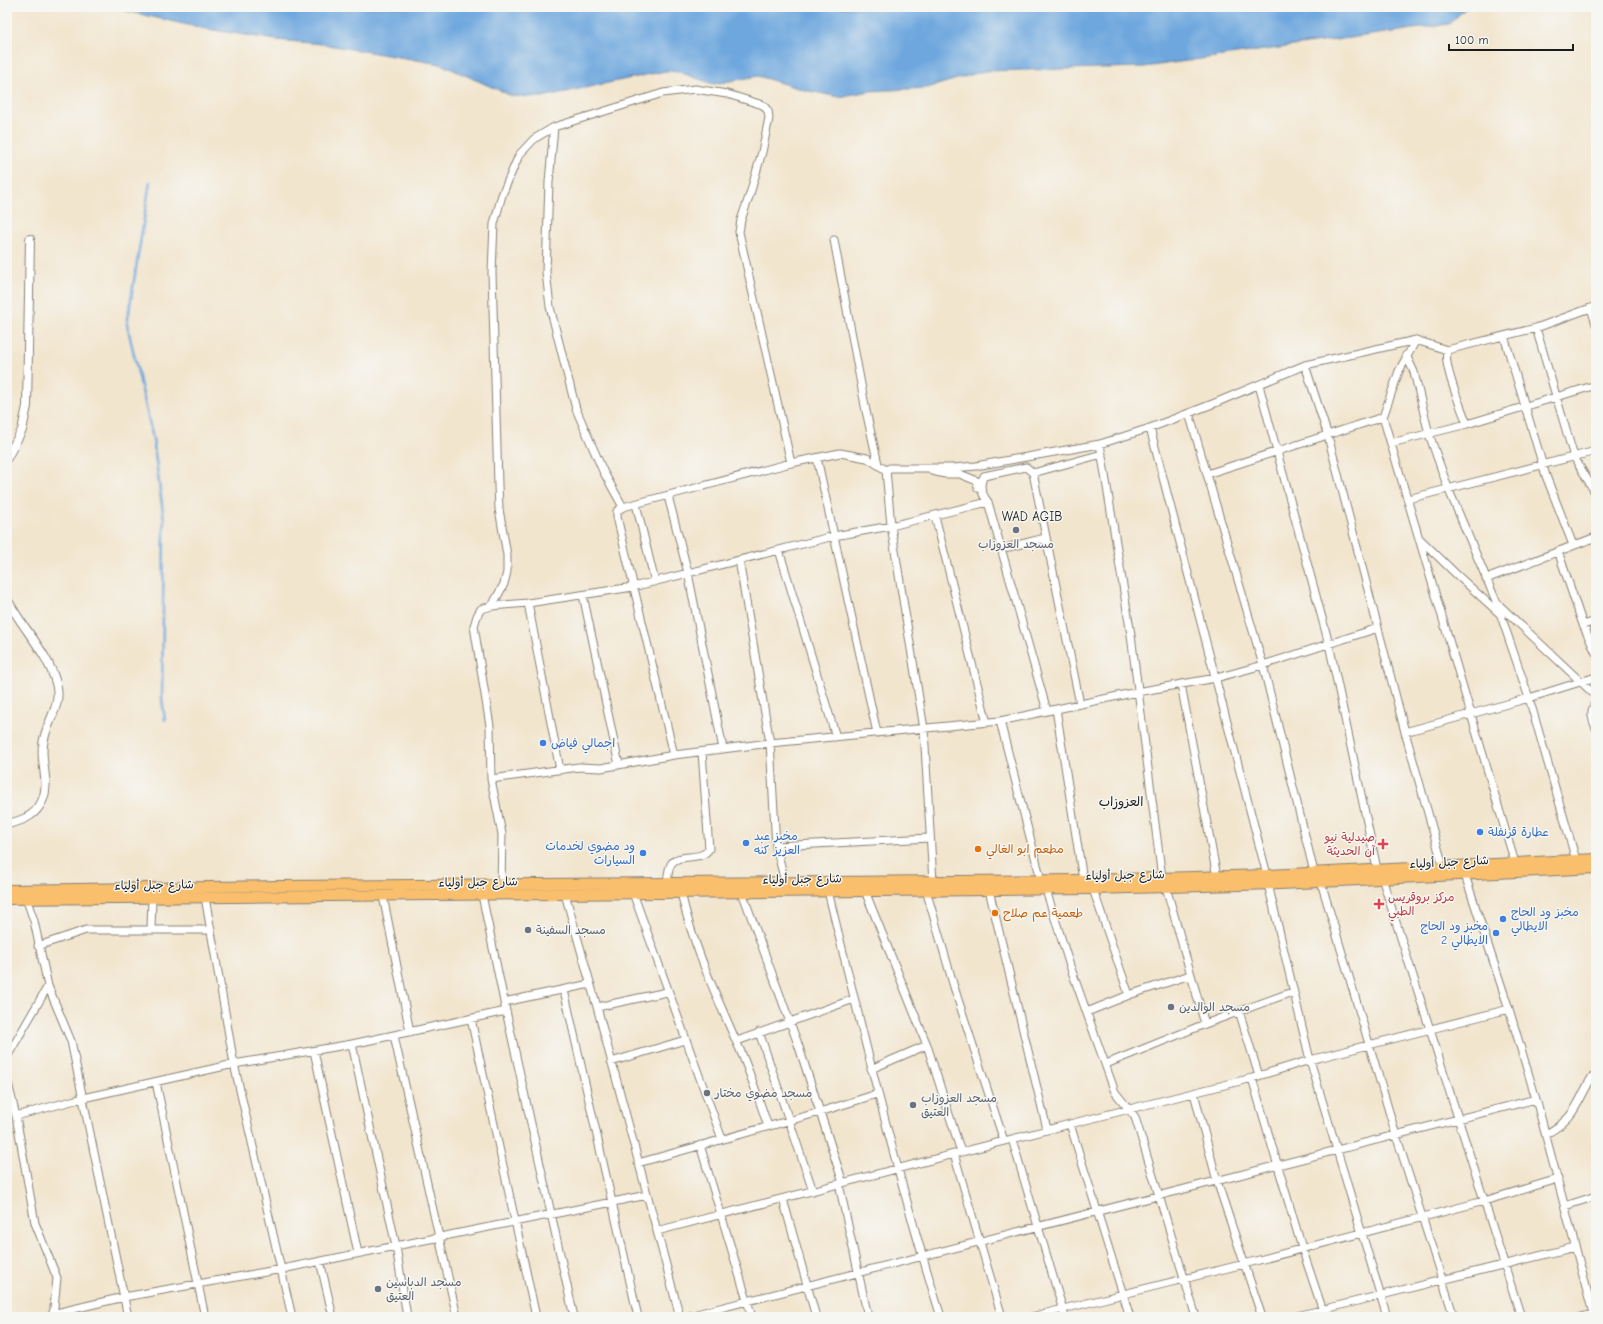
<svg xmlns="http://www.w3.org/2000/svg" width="1603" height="1324" viewBox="0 0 1603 1324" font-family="'Comic Neue','Playpen Sans Arabic',sans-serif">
<rect width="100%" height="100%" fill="#f6f6f2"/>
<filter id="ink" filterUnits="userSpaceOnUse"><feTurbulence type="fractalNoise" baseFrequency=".025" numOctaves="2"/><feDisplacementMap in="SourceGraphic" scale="8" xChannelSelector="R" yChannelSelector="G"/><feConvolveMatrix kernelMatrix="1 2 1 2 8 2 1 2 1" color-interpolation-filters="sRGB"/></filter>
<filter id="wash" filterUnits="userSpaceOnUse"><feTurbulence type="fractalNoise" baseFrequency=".012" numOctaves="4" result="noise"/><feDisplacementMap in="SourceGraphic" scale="16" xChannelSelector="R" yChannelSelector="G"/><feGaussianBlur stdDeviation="0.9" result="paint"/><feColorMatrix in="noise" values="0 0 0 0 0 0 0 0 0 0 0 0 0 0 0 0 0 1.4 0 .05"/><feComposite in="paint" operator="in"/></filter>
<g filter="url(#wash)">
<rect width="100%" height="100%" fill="#f2e5ce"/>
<path fill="#6ea7de" stroke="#45627d" d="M 119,7 L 1467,7 L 1449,24 L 1144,67 L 984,71 L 927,88 L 870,91 L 839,97 L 804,90 L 758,76 L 713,84 L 679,72 L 665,71 L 542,97 L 512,96 L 440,64 L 322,44 L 276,40 L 201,28 L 126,11 Z"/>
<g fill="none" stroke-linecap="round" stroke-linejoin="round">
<path stroke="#6ea7de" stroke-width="2.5" d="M 150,182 L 127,324 L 153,439 L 164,520 L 162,699 L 165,720"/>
</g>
</g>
<g filter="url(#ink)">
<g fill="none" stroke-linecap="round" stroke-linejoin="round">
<g stroke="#878075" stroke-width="9">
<path id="minor" d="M 554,127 L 549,182 L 546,272 L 550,307 L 576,409 L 603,471 L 623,507
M 834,240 L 866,411 L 878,464
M 1591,308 L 1596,324
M 1536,328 L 1574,457 L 1596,494
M 1504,336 L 1546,476 L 1573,545
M 1416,340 L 1399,371 L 1383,417 L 1515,863
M 1447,350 C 1443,366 1461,407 1467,424
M 1406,355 L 1414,372 L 1429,434 L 1448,488 L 1496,601 L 1529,698 L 1576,860
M 1305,365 L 1328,436 L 1405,732 L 1443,866
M 1259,385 L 1329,644 L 1377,869
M 1189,413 L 1263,665 L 1314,872
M 1150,428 L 1267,875
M 1391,443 L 1467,424 L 1596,385
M 1100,444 L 1131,635 L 1162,878
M 817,458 L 877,733
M 932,471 L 945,474 L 960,474 L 977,481 L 978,488
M 1033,473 L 1080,704
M 1207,474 L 1383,417
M 668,496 L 688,573 L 723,749
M 1408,499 L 1596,451
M 636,504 L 655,582
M 935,516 L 987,723
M 1419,538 L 1456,574 L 1499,613
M 1001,549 L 1045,538
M 779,550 L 836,737
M 1558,551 L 1583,625 L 1596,653
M 739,560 L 770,743 L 776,846 L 785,882
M 1486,579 L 1596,537
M 583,595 L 619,765
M 528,603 L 560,770
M 1497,603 L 1596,696
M 492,606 L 504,584 L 507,572 L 507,555 L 499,509 L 498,485 L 492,272 L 494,224 L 502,195 L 519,155 L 534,139 L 554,127 L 663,93 L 695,89 L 727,94 L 763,105 L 768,111 L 769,118 L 762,152 L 750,194 L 741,220 L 739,232 L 791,463
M 1583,625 L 1596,621
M 1181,684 L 1217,877
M 1596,703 C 1589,711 1592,719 1596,728
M 1056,709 L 1083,880
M 1047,711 L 988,502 C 982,494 978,486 984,476 L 1026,467 L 1033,473 L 1102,454
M 1000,721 L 1041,880
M 1405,732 L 1529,698 L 1596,677
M 674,755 L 617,517 L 617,511 L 623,507 L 791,463 L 840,453 L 867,458 L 886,470
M 491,779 L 579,767 L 601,768 L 674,755 L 770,743 L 1000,721 L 1137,692 L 1216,678 L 1263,665 L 1378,628
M 776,846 L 930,838
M 1464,872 L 1509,1009 L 1536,1099 L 1594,1317
M 1382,878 L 1521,1317
M 933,882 L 924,729 L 891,526 L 886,470 L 890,468 L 953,468 L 976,466 L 1100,444 L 1150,428 L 1215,403 L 1305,365 L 1416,340 L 1447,350 L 1536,328 L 1596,306
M 1321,882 L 1396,1135 L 1454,1317
M 667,883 C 668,877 668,869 671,864 C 679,852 701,862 709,849 L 702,752
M 1268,884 L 1310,1060 L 1387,1317
M 501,885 L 502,834 L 491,779 L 490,726 L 474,626 L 477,616 L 481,609 L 492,606 L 528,603 L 633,587 L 834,536 L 891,526 L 988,502
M 1166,887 L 1205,1024
M 1093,889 L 1129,995
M 926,890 L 954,987 L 1004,1141
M 989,890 L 1047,1129
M 1046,890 L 1069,963 L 1115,1092 L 1135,1117 L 1196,1317
M 828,891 C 863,1034 897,1177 941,1317
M 865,891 L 927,1045 L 961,1152
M 681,892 C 691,941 716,995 736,1041 C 749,1068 758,1098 768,1126
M 742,892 L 798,1044 L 843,1183
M 633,893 L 722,1139
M 565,894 L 597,1007 L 680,1317
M 25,895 L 34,921 L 48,986 L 71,1041 L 128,1317
M 482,895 L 506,1011 L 574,1317
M 383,896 L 410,1032
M 205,897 L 234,1064 L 292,1317
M 151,929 L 152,898
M 38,946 L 86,930 L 211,930
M 564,990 L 638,1317
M 504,1002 L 590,984
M 597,1007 L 667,992
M 1239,1011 L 1259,1076
M 1087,1012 L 1129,995 L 1190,975
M 471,1019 L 536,1317
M 759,1032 L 813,1191
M 394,1036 L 457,1317
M 737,1041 L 854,999
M 352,1044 L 396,1246 L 407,1317
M 314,1051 L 358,1253
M 7,1057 L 48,986
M 611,1062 L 685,1040
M 1106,1064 L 1205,1024 L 1292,992
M 871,1069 L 927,1045
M 1252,1078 L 1302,1248 L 1325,1317
M 7,1079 L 16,1116 L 35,1223 L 57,1278 L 53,1317
M 156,1082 L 205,1317
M 1194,1093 L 1217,1181 L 1262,1317
M 16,1116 L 83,1098 L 234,1064 L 352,1044 L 506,1011
M 1070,1124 L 1130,1317
M 1546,1134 C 1576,1118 1576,1104 1592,1077 L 1596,1076
M 1012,1139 L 1065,1317
M 700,1145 L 752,1317
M 954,1154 L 1002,1317
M 638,1163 L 820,1112 L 877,1094
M 839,1184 L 868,1317
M 783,1199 L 816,1317
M 1565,1206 L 1596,1196
M 657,1231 L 1070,1124 L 1252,1078 L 1310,1060 L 1509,1009
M 320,1261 L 333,1317
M 52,1314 L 124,1297 L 282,1269 L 647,1195
M 685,1317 L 1536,1099
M 1031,1317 L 1244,1264 L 1484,1201 L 1558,1179
M 1293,1317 L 1575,1247
M 1581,1317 L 1596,1313"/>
</g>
<g stroke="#878075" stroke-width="10">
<path id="tertiary" d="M 7,458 L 22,430 L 27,406 L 30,239
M 7,599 C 22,628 47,651 56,683 C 63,707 45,722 43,745 C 40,764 52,786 40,805 C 33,817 21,821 7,824"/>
</g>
<g stroke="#878075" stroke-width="12">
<path id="primary" d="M 7,890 L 281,886 L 1083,880 L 1267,875 L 1596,859
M 7,899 L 1093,889 L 1280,884 L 1596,868"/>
</g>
<use href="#minor" stroke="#fff" stroke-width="7"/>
<use href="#tertiary" stroke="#fff" stroke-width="8"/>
<use href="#primary" stroke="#f9bf6d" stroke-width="10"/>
</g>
</g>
<g fill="#6b7280" stroke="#f6f6f2" stroke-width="1.5">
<circle cx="1016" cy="530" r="4"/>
<circle cx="528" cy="930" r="4"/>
<circle cx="1171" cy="1007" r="4"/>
<circle cx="707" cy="1093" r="4"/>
<circle cx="913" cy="1105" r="4"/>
<circle cx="378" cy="1289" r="4"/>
</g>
<g fill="#3f7fe0" stroke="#f6f6f2" stroke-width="1.5">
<circle cx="543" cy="743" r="4"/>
<circle cx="1480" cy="832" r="4"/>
<circle cx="746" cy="843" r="4"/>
<circle cx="643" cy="853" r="4"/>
<circle cx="1503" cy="919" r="4"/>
<circle cx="1496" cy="933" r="4"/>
</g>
<g fill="#e0444e" stroke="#f6f6f2" stroke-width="1.5">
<path d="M1381 838h4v4h4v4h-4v4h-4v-4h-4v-4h4z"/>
<path d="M1377 898h4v4h4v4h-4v4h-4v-4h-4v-4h4z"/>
</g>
<g fill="#e8710a" stroke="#f6f6f2" stroke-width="1.5">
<circle cx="978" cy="849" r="4"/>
<circle cx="995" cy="913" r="4"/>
</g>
<g text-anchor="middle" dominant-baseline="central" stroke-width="3" stroke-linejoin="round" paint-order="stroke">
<g font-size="12" fill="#5b616d" stroke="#f6f6f2" text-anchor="start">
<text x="1016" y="544" text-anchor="middle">مسجد العزوزاب</text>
<text x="536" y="930">مسجد السفينة</text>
<text x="1179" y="1007">مسجد الوالدين</text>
<text x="715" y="1093">مسجد مضوي مختار</text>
<text x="921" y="1098">مسجد العزوزاب<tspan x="921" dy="14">العتيق</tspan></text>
<text x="386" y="1282">مسجد الدباسين<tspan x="386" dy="14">العتيق</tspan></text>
</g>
<g font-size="12" fill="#366cbe" stroke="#f6f6f2" text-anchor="start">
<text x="551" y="743">اجمالي فياض</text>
<text x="1488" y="832">عطارة قرنفلة</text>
<text x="754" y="836">مخبز عبد<tspan x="754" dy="14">العزيز كنه</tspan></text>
<text x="635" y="846" text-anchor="end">ود مضوي لخدمات<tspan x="635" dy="14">السيارات</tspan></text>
<text x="1511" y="912">مخبز ود الحاج<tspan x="1511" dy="14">الايطالي</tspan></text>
<text x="1488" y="926" text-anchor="end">مخبز ود الحاج<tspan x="1488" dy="14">الايطالي 2</tspan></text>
</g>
<g font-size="12" fill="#be3a42" stroke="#f6f6f2" text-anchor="end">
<text x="1375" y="837">صيدلية نيو<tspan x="1375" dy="14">آن الحديثة</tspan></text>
<text x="1388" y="897" text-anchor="start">مركز بروقريس<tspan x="1388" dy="14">الطبي</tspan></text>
</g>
<g font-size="12" fill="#c56008" stroke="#f6f6f2" text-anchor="start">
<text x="986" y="849">مطعم ابو الغالي</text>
<text x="1003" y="913">طعمية عم صلاح</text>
</g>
<g font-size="12" fill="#1c1c1c" stroke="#f6f6f2">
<text transform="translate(1449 862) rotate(-3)">شارع جبل أولياء</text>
<text transform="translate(1125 875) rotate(-1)">شارع جبل أولياء</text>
<text transform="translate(802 879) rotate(-1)">شارع جبل أولياء</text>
<text transform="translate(478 882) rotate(-1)">شارع جبل أولياء</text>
<text transform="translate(154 885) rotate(-1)">شارع جبل أولياء</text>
</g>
<g font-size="13" fill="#1c1c1c" stroke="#f6f6f2">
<text x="1032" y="516">WAD AGIB</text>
<text x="1121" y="801">العزوزاب</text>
</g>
</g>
<rect width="1603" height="1324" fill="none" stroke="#f6f6f2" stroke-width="24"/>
<path d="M1449 44v6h124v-6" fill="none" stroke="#1c1c1c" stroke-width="2"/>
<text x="1455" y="44" font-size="12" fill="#1c1c1c" stroke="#f6f6f2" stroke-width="3" paint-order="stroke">100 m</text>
</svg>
